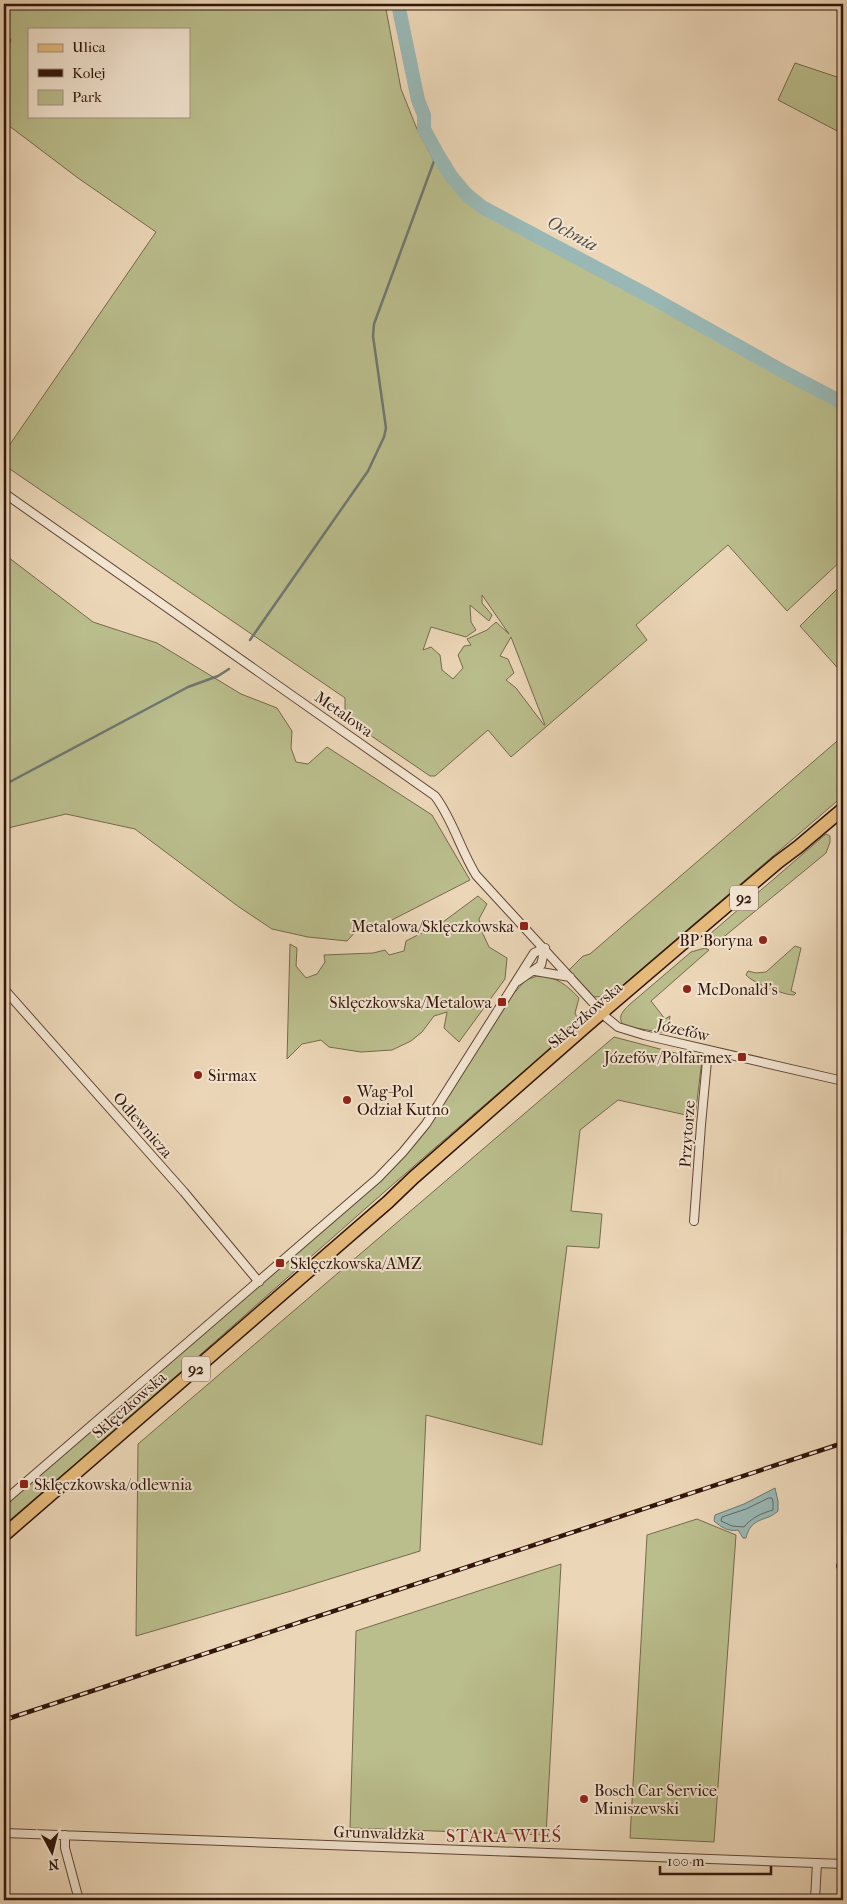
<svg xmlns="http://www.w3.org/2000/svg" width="847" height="1904" viewBox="0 0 847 1904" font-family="'IM FELL French Canon',serif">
<rect width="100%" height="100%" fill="#ebd6b7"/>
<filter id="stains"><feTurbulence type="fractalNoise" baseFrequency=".004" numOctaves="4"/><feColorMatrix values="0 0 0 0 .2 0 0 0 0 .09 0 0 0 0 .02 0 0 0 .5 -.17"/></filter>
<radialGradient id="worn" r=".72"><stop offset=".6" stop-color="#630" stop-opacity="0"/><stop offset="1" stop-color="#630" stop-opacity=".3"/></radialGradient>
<path fill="#babd8c" stroke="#76694b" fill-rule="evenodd" d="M 4,4 L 385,4 L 401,89 L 417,129 L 434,161 L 438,161 L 469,199 L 483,212 L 591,267 L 670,314 L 713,338 L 750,355 L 781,375 L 843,408 L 843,559 L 787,611 L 728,545 L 636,625 L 647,640 L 511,757 L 488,730 L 435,776 L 430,776 L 345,718 L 345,698 L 4,465 L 4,453 L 156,232 L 78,178 L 4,122 L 4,59 L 11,40 L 4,29 ZM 29,29 L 189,29 L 189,116 L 29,116 ZM 482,595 L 509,634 L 496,622 L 487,630 L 467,639 L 471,645 L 464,646 L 458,655 L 463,668 L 453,679 L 442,670 L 440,655 L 431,647 L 423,650 L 431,627 L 466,637 L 476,630 L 471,622 L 470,605 L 489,621 L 492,615 L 482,603 ZM 511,637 L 545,725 L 544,725 L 516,688 L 506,680 L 514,673 L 508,659 L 500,656 Z
M 795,63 L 843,79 L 843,134 L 778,100 Z
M 4,554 L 93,622 L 157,643 L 241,694 L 277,708 L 292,731 L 291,748 L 296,762 L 308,764 L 327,747 L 432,815 L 470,880 L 388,922 L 358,929 L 347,941 L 308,937 L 272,929 L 239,907 L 135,829 L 66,814 L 4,829 Z
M 843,583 L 843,674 L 800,626 Z
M 843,736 L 843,796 L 610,996 L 594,997 L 569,970 L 583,956 L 590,954 Z
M 826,834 L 830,836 L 830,842 L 826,853 L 720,940 L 713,941 L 710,934 Z
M 478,896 L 487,904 L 479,919 L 483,934 L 489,947 L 507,958 L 505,979 L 459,1042 L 444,1028 L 447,1012 L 434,1016 L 422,1032 L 411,1041 L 392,1050 L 361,1052 L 329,1047 L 321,1040 L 302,1044 L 287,1059 L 290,944 L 297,948 L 296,966 L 306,978 L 317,974 L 325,962 L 324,955 L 373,953 L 385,950 L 389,955 L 404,951 L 406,941 L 443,922 Z
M 795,946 L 801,948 L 791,991 L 796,993 L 794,995 C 784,995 753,983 746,975 L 748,971 L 756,973 L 766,972 Z
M 705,948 L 709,950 L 651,1001 L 665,1019 L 670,1016 L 668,1029 L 665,1032 L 659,1032 L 624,1026 C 617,1017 622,1012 629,1005 L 691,952 Z
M 537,976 C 556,976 567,985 579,998 L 575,1013 L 580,1024 C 384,1187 198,1361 4,1525 L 4,1506 L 328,1224 L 434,1118 L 514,993 L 526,980 Z
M 614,1037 L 702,1060 L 695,1117 L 618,1100 L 580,1130 L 571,1211 L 602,1214 L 599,1248 L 567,1246 L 542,1445 L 426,1415 L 420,1551 L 291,1591 L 136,1636 L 138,1444 Z
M 697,1519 L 736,1535 L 714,1842 L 630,1838 L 647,1535 Z
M 561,1564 L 546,1835 L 350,1828 L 356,1631 Z"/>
<path fill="#99b8b5" stroke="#6f7771" d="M 775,1488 L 778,1501 L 778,1511 C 767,1522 751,1516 746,1538 L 743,1538 L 738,1530 C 728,1532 721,1527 714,1521 L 715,1515 L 744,1504 Z"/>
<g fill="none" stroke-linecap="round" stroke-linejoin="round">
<path stroke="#656660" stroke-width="1" d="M 769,1498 L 772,1498 L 773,1502 L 773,1510 C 762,1513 751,1518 744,1527 L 732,1526 L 721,1521 L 722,1517 L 746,1509 Z"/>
<path stroke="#6f7771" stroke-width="2.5" d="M 250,640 L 368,471 L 384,437 L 386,428 L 373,336 L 374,324 L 437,153
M 4,785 L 188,687 L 218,676 L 229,669"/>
<path stroke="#99b8b5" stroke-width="14" d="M 398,4 L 418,100 L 424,115 L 424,129 L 437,153 L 451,176 L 466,194 L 482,207 L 651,297 L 786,373 L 843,403"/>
<g stroke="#604535" stroke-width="10">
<path id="street" d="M 4,493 L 435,796 C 453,820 460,849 476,875 L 607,1018 L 618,1027 L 644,1035 L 843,1081
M 535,971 L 570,977
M 518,981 L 541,965 L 545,948
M 4,989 L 184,1192 L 259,1282
M 694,1221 L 701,1125 L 708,1050
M 4,1501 L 378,1178 L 403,1152 L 426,1124 L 534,953 L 545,948
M 841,1566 L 843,1567
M 4,1833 L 843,1864
M 65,1835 L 65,1848 L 79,1900
M 815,1900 L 817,1863"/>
</g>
<g stroke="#31150a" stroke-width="15">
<path id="primary" d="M 4,1535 L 388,1202 L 413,1178 L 586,1026 L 778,862 L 798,847 L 843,809"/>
</g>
<use href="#street" stroke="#f2e4d0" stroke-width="8"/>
<use href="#primary" stroke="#e6bb7c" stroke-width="12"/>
<g stroke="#31150a" stroke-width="4.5">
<path id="rail" d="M 4,1720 L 843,1443"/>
</g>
<use href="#rail" stroke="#f2e4d0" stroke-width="2.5" stroke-dasharray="8" stroke-linecap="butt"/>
</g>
<g fill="#8f2418" stroke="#f2e4d0" stroke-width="2">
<rect x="519" y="921" width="10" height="10" rx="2.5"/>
<circle cx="763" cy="940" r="5"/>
<circle cx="687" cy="989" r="5"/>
<rect x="497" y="997" width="10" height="10" rx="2.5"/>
<rect x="737" y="1052" width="10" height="10" rx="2.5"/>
<circle cx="198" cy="1075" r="5"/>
<circle cx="347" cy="1100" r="5"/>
<rect x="275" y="1258" width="10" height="10" rx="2.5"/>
<rect x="19" y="1479" width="10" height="10" rx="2.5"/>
<circle cx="584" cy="1799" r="5"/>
</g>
<g text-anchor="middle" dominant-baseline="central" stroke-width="4" stroke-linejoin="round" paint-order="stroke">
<g fill="#f2e4d0" stroke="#6b5345" stroke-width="1">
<rect x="730" y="885.5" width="28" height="25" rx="4"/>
<rect x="182" y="1356.5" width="28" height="25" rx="4"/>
</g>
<g font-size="15" font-weight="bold" fill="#31150a">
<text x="744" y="898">92</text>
<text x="196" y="1369">92</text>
</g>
<g font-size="16" fill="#31150a" stroke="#f2e4d0">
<text transform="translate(344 714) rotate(35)">Metalowa</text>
<text transform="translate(585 1015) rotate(-41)">Sklęczkowska</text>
<text transform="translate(683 1030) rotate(13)">Józefów</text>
<text transform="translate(143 1125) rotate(49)">Odlewnicza</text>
<text transform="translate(687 1134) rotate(-86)">Przytorze</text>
<text transform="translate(129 1405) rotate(-41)">Sklęczkowska</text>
<text transform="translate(379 1833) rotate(2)">Grunwaldzka</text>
</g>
<g font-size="16" fill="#31150a" stroke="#f2e4d0" text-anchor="start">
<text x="514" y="926" text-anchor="end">Metalowa/Sklęczkowska</text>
<text x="753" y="940" text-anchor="end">BP Boryna</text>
<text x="697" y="989">McDonald's</text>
<text x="492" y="1002" text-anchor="end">Sklęczkowska/Metalowa</text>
<text x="732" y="1057" text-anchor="end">Józefów/Polfarmex</text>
<text x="208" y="1075">Sirmax</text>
<text x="357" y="1091">Wag-Pol<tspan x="357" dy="18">Odział Kutno</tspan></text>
<text x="290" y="1263">Sklęczkowska/AMZ</text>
<text x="34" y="1484">Sklęczkowska/odlewnia</text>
<text x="594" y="1790">Bosch Car Service<tspan x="594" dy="18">Miniszewski</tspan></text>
</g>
<g font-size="18" font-style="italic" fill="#554e46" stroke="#f2e4d0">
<text transform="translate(572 234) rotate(28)">Ochnia</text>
</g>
<g font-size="18" letter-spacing="1" fill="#7a1f14" stroke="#f2e4d0">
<text x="504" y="1836">STARA WIEŚ</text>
</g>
</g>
<rect width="847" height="1904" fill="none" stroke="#ebd6b7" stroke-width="20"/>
<rect x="5" y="5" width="837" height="1894" fill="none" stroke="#31150a" stroke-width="2.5"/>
<rect x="10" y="10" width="827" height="1884" fill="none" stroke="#31150a"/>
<rect x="28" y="28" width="162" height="90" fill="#f2e4d0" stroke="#a59181"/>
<rect x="38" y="44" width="25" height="8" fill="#e6bb7c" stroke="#a59181"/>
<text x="72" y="52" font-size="15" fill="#31150a">Ulica</text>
<rect x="38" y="69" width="25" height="8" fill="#31150a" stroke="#a59181"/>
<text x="72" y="78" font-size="15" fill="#31150a">Kolej</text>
<rect x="38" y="90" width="25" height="15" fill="#babd8c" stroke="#a59181"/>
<text x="72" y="102" font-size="15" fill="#31150a">Park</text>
<g transform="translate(52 1852) rotate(173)" stroke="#f2e4d0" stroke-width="4" paint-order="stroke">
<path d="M0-4L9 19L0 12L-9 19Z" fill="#31150a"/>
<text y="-8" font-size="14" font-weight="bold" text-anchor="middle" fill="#31150a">N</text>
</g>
<path d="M660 1866v8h111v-8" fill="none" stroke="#31150a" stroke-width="2.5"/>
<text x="667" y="1866" font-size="15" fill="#31150a" stroke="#f2e4d0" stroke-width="4" paint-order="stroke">100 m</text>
<rect width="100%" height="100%" filter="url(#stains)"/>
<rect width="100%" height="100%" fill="url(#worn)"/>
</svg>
